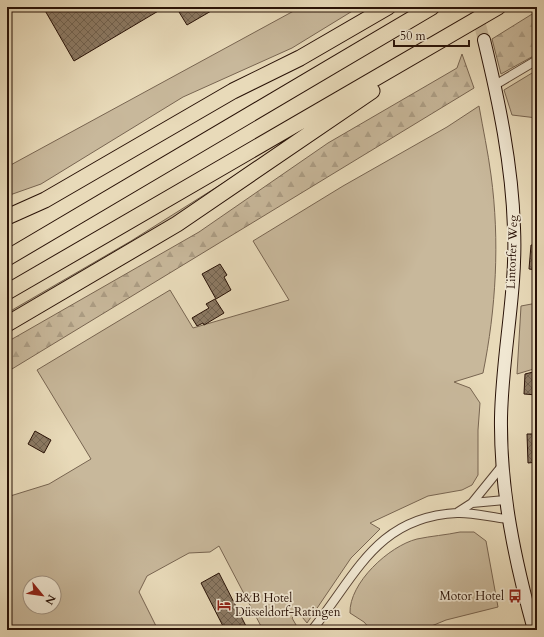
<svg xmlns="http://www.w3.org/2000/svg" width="544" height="637" viewBox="0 0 544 637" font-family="Cardo,serif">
<defs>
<pattern id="forest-firs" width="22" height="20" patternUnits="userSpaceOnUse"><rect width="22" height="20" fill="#c8b89b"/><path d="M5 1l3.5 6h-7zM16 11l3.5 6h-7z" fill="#ac9d84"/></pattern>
<pattern id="building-cross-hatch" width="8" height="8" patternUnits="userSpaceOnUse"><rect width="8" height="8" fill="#8c7a64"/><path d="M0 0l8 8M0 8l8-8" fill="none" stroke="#726350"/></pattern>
</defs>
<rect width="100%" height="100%" fill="#e8dab9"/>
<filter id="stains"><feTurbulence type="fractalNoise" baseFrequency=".005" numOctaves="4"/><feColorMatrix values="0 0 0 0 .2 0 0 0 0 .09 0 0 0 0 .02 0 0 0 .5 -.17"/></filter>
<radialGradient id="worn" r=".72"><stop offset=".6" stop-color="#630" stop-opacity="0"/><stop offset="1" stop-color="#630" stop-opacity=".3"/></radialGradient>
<path fill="#c8b89b" stroke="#786551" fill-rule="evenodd" d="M 301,7 L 359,7 L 292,48 L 183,97 L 41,184 L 7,196 L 7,167 Z
M 537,70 L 537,118 L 512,115 L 504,90 Z
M 479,106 C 483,129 488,152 491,175 C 500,241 496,309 483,373 L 454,382 L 470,388 L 480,403 L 478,430 L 478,475 L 472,485 L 462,490 L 428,496 L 370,523 L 380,529 L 351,558 L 307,623 L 298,612 L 292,618 L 299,630 L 263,630 L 219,546 L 210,552 L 189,553 L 147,576 L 139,592 L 158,630 L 7,630 L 7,497 L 49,484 L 91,459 L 37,370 L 170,290 L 193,328 L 289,300 L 253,241 L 343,186 L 447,127 ZM 30,583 L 54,583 L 54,607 L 30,607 Z
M 247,168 L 249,172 L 7,320 L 7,313 L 131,241 Z
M 537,303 L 537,368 L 517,374 L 521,306 Z
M 460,532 L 474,532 L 486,541 L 498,607 L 446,620 L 422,630 L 371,630 L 364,622 L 350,613 C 349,583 389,546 417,539 C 431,536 446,535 460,532 Z"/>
<path fill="url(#forest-firs)" stroke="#786551" d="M 537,11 L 537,54 L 501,74 L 492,39 Z
M 462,54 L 474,88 L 7,372 L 7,342 L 199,232 L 328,143 L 457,68 Z"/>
<path fill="url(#building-cross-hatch)" stroke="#291207" d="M 43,7 L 165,7 L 74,61 Z
M 176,7 L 218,7 L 187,25 Z
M 531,245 L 537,245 L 537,270 L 529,269 Z
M 220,264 L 227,275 L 224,277 L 231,290 L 216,299 L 202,274 Z
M 215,299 L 224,313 L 204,325 L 203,323 L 197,326 L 192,318 L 209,308 L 206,304 Z
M 537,371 L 537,395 L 524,394 L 525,374 Z
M 35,431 L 51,440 L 44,453 L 28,444 Z
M 527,434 L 537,434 L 537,462 L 528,463 Z
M 219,573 L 248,630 L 225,630 L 201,583 Z"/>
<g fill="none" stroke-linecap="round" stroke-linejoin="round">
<path stroke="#cbbc9e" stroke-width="12" stroke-dasharray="12 6" stroke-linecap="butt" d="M 475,7 L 484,40"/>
<g stroke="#594434" stroke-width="10">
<path id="minor" d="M 495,85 L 537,60
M 472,503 L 502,466
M 458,512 L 472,503 L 505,500
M 312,630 C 356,576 376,517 457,513 C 472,512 493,518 508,519"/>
</g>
<g stroke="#291207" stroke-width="14">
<path id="secondary" d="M 484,40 C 499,102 512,164 514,228 C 517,291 502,355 501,418 C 500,491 515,561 534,630"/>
</g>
<g stroke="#291207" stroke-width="17">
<path id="motorway" d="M 7,217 L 45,200 L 233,91 L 300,58 L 388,7
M 7,258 L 432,7
M 7,292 L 498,7
M 7,324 L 177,224 L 372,91"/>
</g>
<use href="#minor" stroke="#f0e7d2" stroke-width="8"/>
<use href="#secondary" stroke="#f0e7d2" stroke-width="12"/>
<use href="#motorway" stroke="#e8dab9" stroke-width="15"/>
</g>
<defs>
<g id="bus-bare" transform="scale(1.08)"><path d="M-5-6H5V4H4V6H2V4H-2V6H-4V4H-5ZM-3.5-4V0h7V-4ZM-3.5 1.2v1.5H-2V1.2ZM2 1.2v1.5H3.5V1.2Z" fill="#8f2418" stroke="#f0e7d2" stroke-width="2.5" paint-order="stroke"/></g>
<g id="hotel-bare" transform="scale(1.08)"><path d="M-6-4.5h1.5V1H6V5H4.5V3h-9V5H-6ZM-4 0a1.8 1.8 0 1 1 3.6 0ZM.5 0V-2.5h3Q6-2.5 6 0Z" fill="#8f2418" stroke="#f0e7d2" stroke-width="2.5" paint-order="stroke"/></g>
</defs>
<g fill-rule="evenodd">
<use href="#bus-bare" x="515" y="596"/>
<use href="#hotel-bare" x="224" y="605"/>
</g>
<g text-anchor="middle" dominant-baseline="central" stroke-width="3.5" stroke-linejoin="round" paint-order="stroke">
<g font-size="12" fill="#291207" stroke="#f0e7d2">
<text transform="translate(512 252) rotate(-88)">Lintorfer Weg</text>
</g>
<g font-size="12" fill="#291207" stroke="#f0e7d2" text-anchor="end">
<text x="504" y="596">Motor Hotel</text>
<text x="235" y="598" text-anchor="start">B&amp;B Hotel<tspan x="235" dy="14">Düsseldorf-Ratingen</tspan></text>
</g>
</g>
<rect width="544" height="637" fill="none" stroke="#e8dab9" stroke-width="24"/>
<rect x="8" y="8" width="528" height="621" fill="none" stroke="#291207" stroke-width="2"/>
<rect x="12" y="12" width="520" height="613" fill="none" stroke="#291207"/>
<g transform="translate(42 595) rotate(119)"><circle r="19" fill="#f0e7d2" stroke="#a09281"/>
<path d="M0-3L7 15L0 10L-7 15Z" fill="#8f2418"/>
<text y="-6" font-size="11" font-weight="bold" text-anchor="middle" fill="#291207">N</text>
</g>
<path d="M394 40v6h75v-6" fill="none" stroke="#291207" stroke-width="2"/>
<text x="400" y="40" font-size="12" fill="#291207" stroke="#f0e7d2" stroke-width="3" paint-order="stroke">50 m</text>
<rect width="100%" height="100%" filter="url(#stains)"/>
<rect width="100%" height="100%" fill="url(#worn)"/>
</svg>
